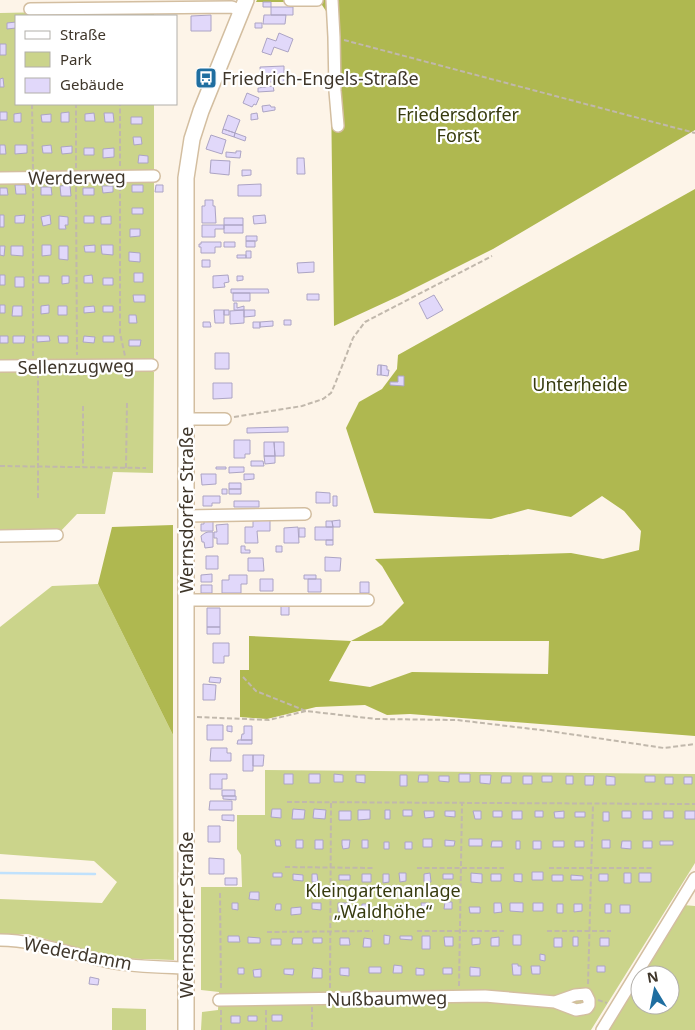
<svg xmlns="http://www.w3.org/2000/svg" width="695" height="1030" viewBox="0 0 695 1030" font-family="'Noto Sans',sans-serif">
<rect width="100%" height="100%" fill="#fdf4e8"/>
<path fill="#cbd48b" d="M 154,10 L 154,16 L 16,16 L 16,104 L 154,104 L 154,360 L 152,360 L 152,371 L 154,372 L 153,473 L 113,472 L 105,514 L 77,514 L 57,535 L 0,541 L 0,13 Z
M 98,584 L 173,735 L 174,960 L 111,958 L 28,934 L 0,935 L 0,899 L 102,903 L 117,882 L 94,861 L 0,854 L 0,627 L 52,586 Z
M 265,770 L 695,774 L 695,863 L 591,1030 L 201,1030 L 202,1012 L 218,1010 L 219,992 L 201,990 L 201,887 L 242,887 L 241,855 L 237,849 L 237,815 L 265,815 Z
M 683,905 L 695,906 L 695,1030 L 607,1030 L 640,976 L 640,1005 L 670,1005 L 670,975 L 641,975 Z
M 112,1008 L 146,1009 L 146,1030 L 112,1030 Z"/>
<path fill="#afb850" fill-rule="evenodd" d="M 257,0 L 695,0 L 695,130 L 493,249 L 399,296 L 334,326 L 330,17 L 320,2 L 256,2 Z
M 695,189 L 695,736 L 410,714 L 387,715 L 365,705 L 316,707 L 267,719 L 240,717 L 240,670 L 249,670 L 249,636 L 351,641 L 382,625 L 404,603 L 382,566 L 375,559 L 571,553 L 603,559 L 639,550 L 641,531 L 624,511 L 602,496 L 571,517 L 528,509 L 491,519 L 374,513 L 346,428 L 359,402 L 382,389 L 397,369 L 398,355 ZM 351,641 L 549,641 L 548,674 L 412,672 L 370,687 L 329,681 Z
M 173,525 L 173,735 L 98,584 L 112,527 Z"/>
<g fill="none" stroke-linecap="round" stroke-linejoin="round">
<path stroke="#c0e1fc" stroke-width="2.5" d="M 0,873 L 95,874"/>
</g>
<path fill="#e1d8fa" stroke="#aca4c4" d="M 263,2 L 271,2 L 271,7 L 263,7 Z
M 271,7 L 293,7 L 293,15 L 271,15 Z
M 211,15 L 211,31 L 191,31 L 191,16 Z
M 264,15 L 286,15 L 285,24 L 263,24 Z
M 16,22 L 16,28 L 7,29 L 7,23 Z
M 255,23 L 262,23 L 262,28 L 255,28 Z
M 279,33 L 293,39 L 288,52 L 274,47 L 271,55 L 262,52 L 267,38 L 276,41 Z
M 0,44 L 6,44 L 6,55 L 0,55 Z
M 284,66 L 284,82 L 261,82 L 260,67 Z
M 3,78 L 4,87 L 0,87 L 0,79 Z
M 273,86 L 274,91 L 258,92 L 258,88 Z
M 247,93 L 259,98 L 256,105 L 254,104 L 252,107 L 243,103 Z
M 270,105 L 271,107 L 275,107 L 275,110 L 263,112 L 262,106 Z
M 0,112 L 7,112 L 7,120 L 0,120 Z
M 69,112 L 69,122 L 61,122 L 61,113 Z
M 21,113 L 21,122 L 14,122 L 14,114 Z
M 94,113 L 95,121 L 85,121 L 85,114 Z
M 104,113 L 113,113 L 114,122 L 105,122 Z
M 257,113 L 258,119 L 251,120 L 251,114 Z
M 51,114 L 51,122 L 42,122 L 41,115 Z
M 228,115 L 240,120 L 235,133 L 223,129 Z
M 131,117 L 142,117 L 142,124 L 131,124 Z
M 223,129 L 235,133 L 234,137 L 222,133 Z
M 235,133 L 246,137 L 245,141 L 234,137 Z
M 211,135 L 226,140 L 222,154 L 206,149 Z
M 133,137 L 141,137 L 142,144 L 134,145 Z
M 0,145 L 5,145 L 6,154 L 0,154 Z
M 15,145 L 27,145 L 27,153 L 15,154 Z
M 51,145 L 52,153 L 43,153 L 42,146 Z
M 72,146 L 72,153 L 62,154 L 61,147 Z
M 84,148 L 94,148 L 94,155 L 84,155 Z
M 114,148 L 114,157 L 103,158 L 103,149 Z
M 236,151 L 241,151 L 240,158 L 226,157 L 226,152 L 236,153 Z
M 139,155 L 148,156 L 148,163 L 138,163 Z
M 297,158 L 304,158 L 305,174 L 297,174 Z
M 211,160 L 230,161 L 229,175 L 210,173 Z
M 242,170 L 251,170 L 251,175 L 242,176 Z
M 261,184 L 261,196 L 238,196 L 238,185 Z
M 15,185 L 25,185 L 26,194 L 16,194 Z
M 70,185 L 71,196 L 61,196 L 60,186 Z
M 132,185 L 143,185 L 143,192 L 132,192 Z
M 156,185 L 163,185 L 163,192 L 155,192 Z
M 102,186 L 113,186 L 113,192 L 103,193 Z
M 41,187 L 51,187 L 52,195 L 41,195 Z
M 0,188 L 7,188 L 8,195 L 0,195 Z
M 83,188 L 94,188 L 94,195 L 83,195 Z
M 205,200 L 213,200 L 213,206 L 215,206 L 216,223 L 202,223 L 202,206 L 205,206 Z
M 132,208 L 143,208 L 143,214 L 132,214 Z
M 0,215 L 4,215 L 4,227 L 0,227 Z
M 25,215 L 24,223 L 15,223 L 15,216 Z
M 50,215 L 51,224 L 43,226 L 41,217 Z
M 265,215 L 266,223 L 254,224 L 253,216 Z
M 59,216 L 68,217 L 68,225 L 65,225 L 66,229 L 59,229 Z
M 84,216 L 94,216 L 94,223 L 84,223 Z
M 111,216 L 111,224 L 101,224 L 101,217 Z
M 224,218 L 243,218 L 243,225 L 224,225 Z
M 202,225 L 224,225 L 224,229 L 215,229 L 215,237 L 202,237 Z
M 224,225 L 243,225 L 243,233 L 224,233 Z
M 130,229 L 140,229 L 140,236 L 130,237 Z
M 246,236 L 257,236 L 257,241 L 246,241 Z
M 246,241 L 255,241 L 255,247 L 246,247 Z
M 201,242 L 221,242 L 221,247 L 215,247 L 215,253 L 201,253 L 201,247 L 199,247 L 199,244 L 201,244 Z
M 224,242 L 235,242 L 235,247 L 224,247 Z
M 42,245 L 51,245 L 51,255 L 42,256 Z
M 95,245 L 95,252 L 85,252 L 84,246 Z
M 101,245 L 113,245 L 113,255 L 102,254 Z
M 0,246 L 5,246 L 4,256 L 0,255 Z
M 11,246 L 23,246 L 23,256 L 11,255 Z
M 59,246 L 68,246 L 68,260 L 59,259 Z
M 246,251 L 251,251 L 251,258 L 246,258 Z
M 129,252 L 140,253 L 140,262 L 129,261 Z
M 237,255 L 246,255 L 246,258 L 237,258 Z
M 202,260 L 210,260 L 210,267 L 202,267 Z
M 314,262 L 314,272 L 298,273 L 297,263 Z
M 134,273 L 143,273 L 143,282 L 134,282 Z
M 0,275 L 5,275 L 5,285 L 0,285 Z
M 92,275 L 93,283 L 84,283 L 84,276 Z
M 228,275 L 229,282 L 224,283 L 225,287 L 213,288 L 213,276 Z
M 39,276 L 49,276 L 49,283 L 39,283 Z
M 62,276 L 69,276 L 69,283 L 62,284 Z
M 237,276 L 243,276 L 243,280 L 237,281 Z
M 15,277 L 24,277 L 24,287 L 15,287 Z
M 103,278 L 113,278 L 113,285 L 103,285 Z
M 231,289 L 268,289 L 269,293 L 231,293 Z
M 233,293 L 250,293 L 250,301 L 233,301 Z
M 307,294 L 319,294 L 319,300 L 307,300 Z
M 133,295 L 145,295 L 145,302 L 134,302 Z
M 434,295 L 443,310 L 427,319 L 419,303 Z
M 234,303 L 237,303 L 237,308 L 244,306 L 244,310 L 234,310 Z
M 0,305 L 5,305 L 5,313 L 0,313 Z
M 49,305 L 49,313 L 41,314 L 41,306 Z
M 13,306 L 22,306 L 22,316 L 12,316 Z
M 58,306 L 67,306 L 67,315 L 58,315 Z
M 94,306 L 95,312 L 84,313 L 84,307 Z
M 103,306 L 113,306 L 113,312 L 103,312 Z
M 214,310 L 224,310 L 224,323 L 215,323 Z
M 224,310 L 229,310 L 229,315 L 224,315 Z
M 244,310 L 244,323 L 230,324 L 230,311 Z
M 244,310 L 255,310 L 255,316 L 244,317 Z
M 129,315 L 136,315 L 137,323 L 129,323 Z
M 284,320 L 291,320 L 291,325 L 284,325 Z
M 273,321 L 273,326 L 260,327 L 260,322 Z
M 203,322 L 210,322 L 211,327 L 203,327 Z
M 253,322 L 260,322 L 260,328 L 253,328 Z
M 0,336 L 8,336 L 8,343 L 0,343 Z
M 13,336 L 25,336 L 24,343 L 13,343 Z
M 37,336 L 49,336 L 50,341 L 37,342 Z
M 58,336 L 68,336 L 68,343 L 59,343 Z
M 84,336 L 95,337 L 94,343 L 83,342 Z
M 103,336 L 114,336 L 114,342 L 103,342 Z
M 129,340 L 141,340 L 140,346 L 129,346 Z
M 215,353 L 229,353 L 229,369 L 215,369 Z
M 378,365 L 381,365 L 381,375 L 377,375 Z
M 381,365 L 387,366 L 387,370 L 389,370 L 388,376 L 381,375 Z
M 398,376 L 404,376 L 404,386 L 390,385 L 390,382 L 398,382 Z
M 213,383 L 232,383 L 232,398 L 213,399 Z
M 288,427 L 288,432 L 247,433 L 247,428 Z
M 234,440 L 250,440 L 250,454 L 245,454 L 245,458 L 234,458 Z
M 264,442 L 274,442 L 275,456 L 264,456 Z
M 274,442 L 284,442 L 284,456 L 275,456 Z
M 264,456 L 275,456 L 275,463 L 265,464 Z
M 251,461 L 263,461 L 264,466 L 251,466 Z
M 216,467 L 226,467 L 226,469 L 216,469 Z
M 229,467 L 244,467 L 244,472 L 229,473 Z
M 201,474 L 216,474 L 216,484 L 202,485 Z
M 244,474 L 254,474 L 254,479 L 244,480 Z
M 229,483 L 241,483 L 241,489 L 229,489 Z
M 222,489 L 227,489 L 227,494 L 222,494 Z
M 229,489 L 241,489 L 241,494 L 229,494 Z
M 316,492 L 330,493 L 330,503 L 316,503 Z
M 203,496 L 220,496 L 220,503 L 212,503 L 212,506 L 203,506 Z
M 333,496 L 337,496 L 337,506 L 333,506 Z
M 234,501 L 259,501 L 259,507 L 234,507 Z
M 270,520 L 270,531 L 257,531 L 258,543 L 245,543 L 245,527 L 253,527 L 253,521 Z
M 340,520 L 340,527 L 333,527 L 332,521 Z
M 204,521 L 213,521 L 213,531 L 201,531 L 201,524 L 204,524 Z
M 326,521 L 332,521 L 333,527 L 326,527 Z
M 228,524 L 228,544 L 217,544 L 217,538 L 214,538 L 214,532 L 217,532 L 216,525 Z
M 298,527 L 299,543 L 284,543 L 284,528 Z
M 315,527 L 333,527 L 333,540 L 315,540 Z
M 299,528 L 305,528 L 305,537 L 299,537 Z
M 208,532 L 213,532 L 213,547 L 205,548 L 204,542 L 202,542 L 201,536 L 205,533 Z
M 326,540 L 333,540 L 333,545 L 326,545 Z
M 241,546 L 245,546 L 245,550 L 250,550 L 250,553 L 241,553 Z
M 276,546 L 282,546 L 282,552 L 276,552 Z
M 206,556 L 218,556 L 218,569 L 206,569 Z
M 325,557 L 341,558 L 340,571 L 325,571 Z
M 248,558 L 263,558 L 264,571 L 248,571 Z
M 212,574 L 212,582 L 201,582 L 201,575 Z
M 229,575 L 247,575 L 247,584 L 241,584 L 241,593 L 222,593 L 222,580 L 229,580 Z
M 304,575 L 316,575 L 316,579 L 304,579 Z
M 260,579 L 273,579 L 273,591 L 260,591 Z
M 308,579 L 321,579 L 321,592 L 308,592 Z
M 360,582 L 369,582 L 369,593 L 360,593 Z
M 201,585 L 212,585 L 212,593 L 201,593 Z
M 281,604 L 289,604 L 289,615 L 281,615 Z
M 207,608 L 220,608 L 220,627 L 207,627 Z
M 207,627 L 220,627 L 220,634 L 207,634 Z
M 213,643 L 229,643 L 229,656 L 224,656 L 224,663 L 213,663 Z
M 210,677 L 221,678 L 220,683 L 209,682 Z
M 203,684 L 216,685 L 215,700 L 203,700 Z
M 207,725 L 223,725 L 223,740 L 207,740 Z
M 227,726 L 232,726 L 232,732 L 227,731 Z
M 244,726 L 252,726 L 252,740 L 241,740 L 242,734 L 244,734 Z
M 238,740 L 252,740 L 252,744 L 237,744 Z
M 211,748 L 227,748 L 227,753 L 231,753 L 231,761 L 210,761 Z
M 243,755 L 253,755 L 253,771 L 243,771 Z
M 253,755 L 264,755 L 263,766 L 253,766 Z
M 210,774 L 227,774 L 227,779 L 222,779 L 222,789 L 210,789 Z
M 284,774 L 293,774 L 293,784 L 284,784 Z
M 309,774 L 320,774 L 320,783 L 309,783 Z
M 334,774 L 343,775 L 343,782 L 334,782 Z
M 459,774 L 470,774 L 470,782 L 459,782 Z
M 356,775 L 365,775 L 365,783 L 356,782 Z
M 400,775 L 407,775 L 407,786 L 400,786 Z
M 419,775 L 428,775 L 428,782 L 418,782 Z
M 480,775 L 491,775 L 490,784 L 480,783 Z
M 439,776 L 449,776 L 449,782 L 439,781 Z
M 502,776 L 511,776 L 511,783 L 501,783 Z
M 523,776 L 532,776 L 532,784 L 523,784 Z
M 542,776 L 552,776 L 552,782 L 542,782 Z
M 566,776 L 573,776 L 573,784 L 566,784 Z
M 585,776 L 594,776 L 593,785 L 585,785 Z
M 606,776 L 615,777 L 615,785 L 606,785 Z
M 645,776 L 655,776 L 655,782 L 645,782 Z
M 665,777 L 673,777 L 673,784 L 665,784 Z
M 684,777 L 692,777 L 692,784 L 684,784 Z
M 222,790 L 235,790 L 235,796 L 222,796 Z
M 223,796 L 236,796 L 236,800 L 223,799 Z
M 210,801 L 232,801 L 232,810 L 209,810 Z
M 272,809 L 281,809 L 281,818 L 271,817 Z
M 293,809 L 305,810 L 304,819 L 292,819 Z
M 314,809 L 326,810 L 325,819 L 313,818 Z
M 358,810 L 370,810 L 370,819 L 358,820 Z
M 385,810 L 390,810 L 390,819 L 385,819 Z
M 403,810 L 412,810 L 412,816 L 403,816 Z
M 339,811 L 351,811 L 351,820 L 339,820 Z
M 424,811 L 434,811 L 434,817 L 425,818 Z
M 445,811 L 455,811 L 455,817 L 445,816 Z
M 473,811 L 481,811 L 481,819 L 475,819 Z
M 493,811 L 502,811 L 502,817 L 493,817 Z
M 512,811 L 522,811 L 522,819 L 512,819 Z
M 535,811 L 543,811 L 543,817 L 535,817 Z
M 564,811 L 564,818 L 555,818 L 554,812 Z
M 622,811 L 631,811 L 631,818 L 622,818 Z
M 643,811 L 652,811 L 652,819 L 643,819 Z
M 664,811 L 673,811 L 673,818 L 664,818 Z
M 685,811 L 695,811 L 695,819 L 685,819 Z
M 575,812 L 585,812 L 585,817 L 575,817 Z
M 603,812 L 609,812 L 609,821 L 603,821 Z
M 222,815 L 234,815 L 234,821 L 222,820 Z
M 208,826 L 220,826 L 220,842 L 208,842 Z
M 423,839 L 432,839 L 432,847 L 423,847 Z
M 469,839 L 482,839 L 482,846 L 469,846 Z
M 275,840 L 280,840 L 281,846 L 276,846 Z
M 296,840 L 303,840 L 303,848 L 296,848 Z
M 315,840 L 323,840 L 323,849 L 315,849 Z
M 342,840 L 350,840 L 349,848 L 343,849 L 342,845 Z
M 362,840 L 368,840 L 368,848 L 362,848 Z
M 445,840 L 455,841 L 454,846 L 445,846 Z
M 602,840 L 610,840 L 610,848 L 602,848 Z
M 492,841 L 502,841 L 502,847 L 491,847 Z
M 516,841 L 520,841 L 520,849 L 516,849 Z
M 533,841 L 541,841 L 541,849 L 533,849 Z
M 553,841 L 564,841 L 564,847 L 553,847 Z
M 575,841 L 584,841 L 584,847 L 575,847 Z
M 622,841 L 631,841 L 631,849 L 621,848 Z
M 643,841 L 652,841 L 652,848 L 643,848 Z
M 660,841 L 673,841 L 673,845 L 660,845 Z
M 384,842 L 389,842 L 389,849 L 384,849 Z
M 405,842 L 412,842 L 412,849 L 405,849 Z
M 209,858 L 224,859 L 224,874 L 209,874 Z
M 532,872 L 543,872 L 543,880 L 532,880 Z
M 273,873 L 282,873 L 282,877 L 273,877 Z
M 399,873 L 406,873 L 406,881 L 400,882 Z
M 430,873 L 431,882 L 424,882 L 424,874 Z
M 471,873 L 482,874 L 482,883 L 471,882 Z
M 624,873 L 631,873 L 631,883 L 624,883 Z
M 639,873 L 651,873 L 651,882 L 639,882 Z
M 293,874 L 303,875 L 303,881 L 293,880 Z
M 312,874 L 317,874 L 318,882 L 312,882 Z
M 362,874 L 371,874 L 371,882 L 362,882 Z
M 383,874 L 389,874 L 389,882 L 383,883 Z
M 443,874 L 453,874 L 453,879 L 443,879 Z
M 491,874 L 501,874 L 501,881 L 491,881 Z
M 514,874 L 522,874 L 522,882 L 514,881 Z
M 599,874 L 608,874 L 608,881 L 599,881 Z
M 339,875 L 350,875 L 350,880 L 339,880 Z
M 552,875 L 563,875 L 563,881 L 552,881 Z
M 571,875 L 583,876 L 583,880 L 571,880 Z
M 225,878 L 237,878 L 237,885 L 225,885 Z
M 250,892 L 259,892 L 259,900 L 249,899 Z
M 445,902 L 452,902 L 452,909 L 444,909 Z
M 232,903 L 238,903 L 238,910 L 232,909 Z
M 312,903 L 321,903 L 321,910 L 312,909 Z
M 338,903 L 350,903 L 350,911 L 338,912 Z
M 421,903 L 429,903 L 430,911 L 422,912 Z
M 494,903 L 501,903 L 502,912 L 494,913 Z
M 510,903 L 523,903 L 523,912 L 510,911 Z
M 533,903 L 543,903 L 543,911 L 533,911 Z
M 276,904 L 281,904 L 281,910 L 275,910 Z
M 362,904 L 370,904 L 370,912 L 361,912 Z
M 557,904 L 563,904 L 563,913 L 557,913 Z
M 574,904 L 582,904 L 582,911 L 574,912 Z
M 605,904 L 611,904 L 611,913 L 605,913 Z
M 383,905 L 388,906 L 388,914 L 383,914 Z
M 620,905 L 630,905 L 630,913 L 620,913 Z
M 401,906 L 410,906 L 410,914 L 401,913 Z
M 301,907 L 301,914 L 291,915 L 291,908 Z
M 469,907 L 480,907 L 480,913 L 470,913 Z
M 384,935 L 390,936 L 389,944 L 384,944 Z
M 513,935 L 521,935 L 521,945 L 513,945 Z
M 228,936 L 239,936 L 240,942 L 228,942 Z
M 400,936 L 412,936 L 412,940 L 400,939 Z
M 422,936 L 430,936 L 430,949 L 422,949 Z
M 248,937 L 260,938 L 260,943 L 248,943 Z
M 444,937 L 453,937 L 453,946 L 445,946 Z
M 499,937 L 499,946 L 491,946 L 491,938 Z
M 573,937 L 578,937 L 578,946 L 573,946 Z
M 293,938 L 302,938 L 302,944 L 292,944 Z
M 313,938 L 322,938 L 322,943 L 313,943 Z
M 340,938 L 349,938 L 350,945 L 340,945 Z
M 364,938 L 371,939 L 371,947 L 363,947 Z
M 472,938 L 480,938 L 480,944 L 472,945 Z
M 554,938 L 562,938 L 562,947 L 554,947 Z
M 600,938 L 609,938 L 609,946 L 600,946 Z
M 271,939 L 281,939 L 281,945 L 271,945 Z
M 540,954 L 545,955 L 545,961 L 540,960 Z
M 512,964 L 518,964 L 518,966 L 521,966 L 521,975 L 513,975 Z
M 394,965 L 402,966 L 402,973 L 393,973 Z
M 531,966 L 540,966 L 540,974 L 532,974 Z
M 597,966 L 605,966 L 605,972 L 597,972 Z
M 369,967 L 381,967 L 381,973 L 369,973 Z
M 470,967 L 480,968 L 480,976 L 470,976 Z
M 238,968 L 244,968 L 244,974 L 238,974 Z
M 313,968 L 322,969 L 322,978 L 312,978 Z
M 340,968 L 349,968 L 349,976 L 340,975 Z
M 416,968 L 424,969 L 424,975 L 416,975 Z
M 443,968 L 452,968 L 452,974 L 443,974 Z
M 261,969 L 261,977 L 254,977 L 253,970 Z
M 284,969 L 294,969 L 293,975 L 284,974 Z
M 90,977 L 99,979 L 98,985 L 89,984 Z
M 272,1015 L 282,1015 L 282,1021 L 272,1021 Z
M 231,1016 L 240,1016 L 240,1023 L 231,1023 Z
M 248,1016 L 257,1016 L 257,1021 L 248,1021 Z"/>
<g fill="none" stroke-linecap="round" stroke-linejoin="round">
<g stroke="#d3bea0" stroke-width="14">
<path id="minor" d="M 290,0 L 317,0
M 332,0 L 334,37 L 335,91 L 338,126
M 30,9 L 232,7 L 241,11
M 0,178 L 154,176
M 0,366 L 152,365
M 186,419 L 225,419
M 186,516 L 305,514
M 0,536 L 57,535
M 186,600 L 368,600
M 0,940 C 35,940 75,955 109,962 C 134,967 161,967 186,968
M 219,1000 L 485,996 L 555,1002 L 576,1010 L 582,1009 L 587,1008 L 589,1005 L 589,1000 L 586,994 L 575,995 L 555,1002
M 602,1030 L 695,878"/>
</g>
<g stroke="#d3bea0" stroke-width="18">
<path id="major" d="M 186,1030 L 186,178 L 192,139 L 201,111 L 246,0"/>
</g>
<path stroke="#c1b8ac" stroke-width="2" stroke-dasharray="5 2.5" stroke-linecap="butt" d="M 344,40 L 695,133
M 32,104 L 33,169
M 120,166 L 120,104
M 76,168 L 76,104
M 33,186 L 33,356
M 120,186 L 120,333 L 125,356
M 76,187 L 77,355
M 83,406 L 83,467
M 234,417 L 302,406 L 323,399 L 331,393 L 335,384 L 353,338 L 365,322 L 492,256
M 0,466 L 146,468
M 126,468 L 127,401
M 38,498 L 38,376
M 243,677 L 256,691 L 306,711 L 376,719 L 457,720 L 549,731 L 664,748 L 695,744
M 197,717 L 269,720 L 306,711
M 287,802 L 695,804
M 285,867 L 374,868
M 417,868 L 504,868
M 549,868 L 653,868
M 220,893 L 221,990
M 417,931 L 504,931
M 547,931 L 611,931
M 267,932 L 373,931
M 588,984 L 593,804
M 459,986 L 462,803
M 330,988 L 331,802
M 598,1000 L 607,1003
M 312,1007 L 312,1030
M 221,1030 L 221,1010
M 266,1030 L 266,1010"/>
<use href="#minor" stroke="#fff" stroke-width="11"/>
<use href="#major" stroke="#fff" stroke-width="15"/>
</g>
<defs>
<g id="bus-square" transform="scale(1.125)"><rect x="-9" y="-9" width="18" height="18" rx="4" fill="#1f6ea0" stroke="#fff"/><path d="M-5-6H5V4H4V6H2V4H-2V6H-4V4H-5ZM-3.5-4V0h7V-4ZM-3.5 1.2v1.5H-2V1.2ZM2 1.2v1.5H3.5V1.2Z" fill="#fff"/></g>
</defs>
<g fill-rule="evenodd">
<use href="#bus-square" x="206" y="78"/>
</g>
<g text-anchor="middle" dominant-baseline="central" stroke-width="4.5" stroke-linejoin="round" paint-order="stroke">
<g font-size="18" fill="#3f362a" stroke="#fff" text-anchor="start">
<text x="222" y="78">Friedrich-Engels-Straße</text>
</g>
<g font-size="18" fill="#373b0f" stroke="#fff">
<text x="458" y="114">Friedersdorfer<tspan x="458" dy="21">Forst</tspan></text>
<text x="580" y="384">Unterheide</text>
<text x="383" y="890">Kleingartenanlage<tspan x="383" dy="21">„Waldhöhe“</tspan></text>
</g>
<g font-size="18" fill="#3f362a" stroke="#fff">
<text transform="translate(77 177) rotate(-1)">Werderweg</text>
<text transform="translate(76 366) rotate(-1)">Sellenzugweg</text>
<text transform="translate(186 510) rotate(-90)">Wernsdorfer Straße</text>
<text transform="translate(186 915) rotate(-90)">Wernsdorfer Straße</text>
<text transform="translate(78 953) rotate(11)">Wederdamm</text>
<text transform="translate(387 998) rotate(-1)">Nußbaumweg</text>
</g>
</g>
<rect x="15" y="15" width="162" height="90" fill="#ffffff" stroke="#b2afaa"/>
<rect x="25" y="31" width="25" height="8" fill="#ffffff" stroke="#b2afaa"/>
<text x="60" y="40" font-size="15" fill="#3f362a">Straße</text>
<rect x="25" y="52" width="25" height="15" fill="#cbd48b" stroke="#b2afaa"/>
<text x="60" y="65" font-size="15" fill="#3f362a">Park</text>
<rect x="25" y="78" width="25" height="15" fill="#e1d8fa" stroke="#b2afaa"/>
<text x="60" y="90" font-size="15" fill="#3f362a">Gebäude</text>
<g transform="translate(655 990) rotate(350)"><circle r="24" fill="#ffffff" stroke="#b2afaa"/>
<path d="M0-4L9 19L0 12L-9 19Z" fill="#1f6ea0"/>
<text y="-8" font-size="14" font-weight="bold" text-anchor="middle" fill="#3f362a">N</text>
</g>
</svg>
